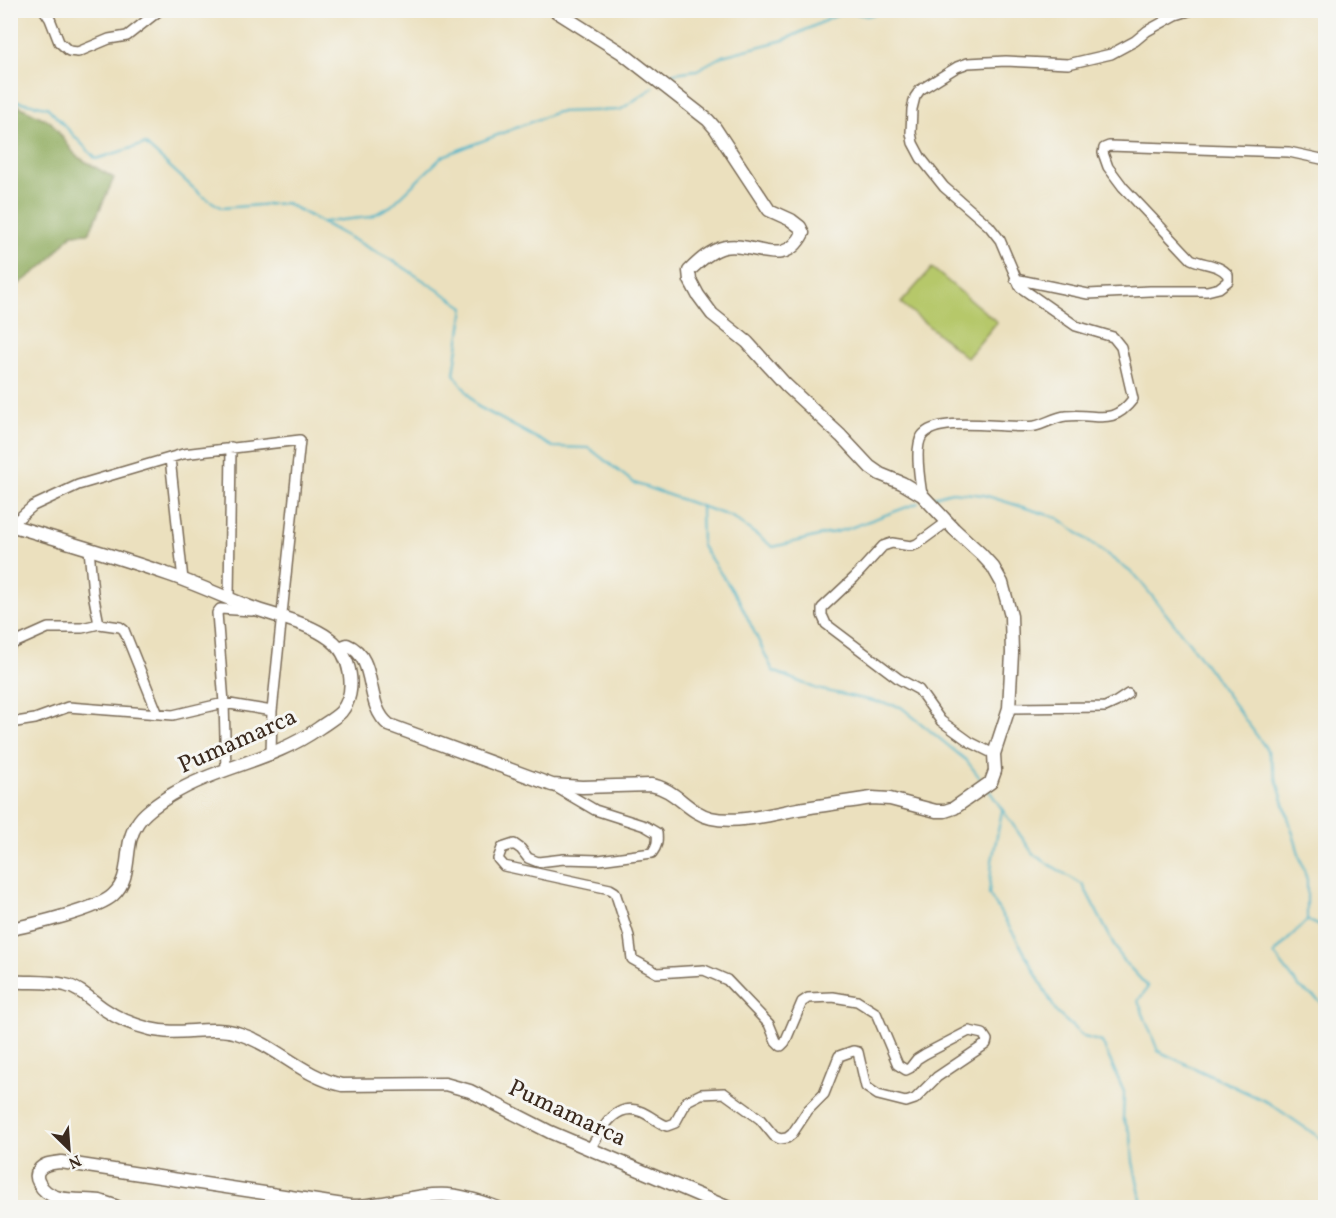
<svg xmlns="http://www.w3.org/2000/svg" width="1336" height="1218" viewBox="0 0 1336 1218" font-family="Vollkorn,serif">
<rect width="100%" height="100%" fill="#f6f6f2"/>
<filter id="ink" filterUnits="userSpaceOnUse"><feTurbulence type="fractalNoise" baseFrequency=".0167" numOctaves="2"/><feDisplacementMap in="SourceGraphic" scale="12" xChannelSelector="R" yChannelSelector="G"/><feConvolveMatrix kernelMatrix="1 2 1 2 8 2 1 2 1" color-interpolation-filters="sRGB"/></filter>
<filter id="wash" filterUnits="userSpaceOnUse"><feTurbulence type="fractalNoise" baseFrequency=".008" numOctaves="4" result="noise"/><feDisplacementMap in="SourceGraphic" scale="24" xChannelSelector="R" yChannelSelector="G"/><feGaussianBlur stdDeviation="1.35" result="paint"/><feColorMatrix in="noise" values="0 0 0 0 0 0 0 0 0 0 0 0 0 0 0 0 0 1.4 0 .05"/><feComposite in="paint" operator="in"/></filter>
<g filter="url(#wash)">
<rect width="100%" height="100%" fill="#ebe0be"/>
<path fill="#b6c86b" stroke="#787944" stroke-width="1.5" d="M 932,268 L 997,322 L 967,358 L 901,303 Z"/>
<path fill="#90ac5f" stroke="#666b3e" stroke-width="1.5" d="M 11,102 L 51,122 L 76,156 L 114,178 L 89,233 L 72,234 L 46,264 L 11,290 Z"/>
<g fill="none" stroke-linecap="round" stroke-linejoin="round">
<path stroke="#49b2c7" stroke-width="2" d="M 1318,10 L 1326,19
M 665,79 L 674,73 L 697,70 L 722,56 L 784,40 L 846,11 L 867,16 L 887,10
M 10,100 L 47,107 L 96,159 L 145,144 L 201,195 L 222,208 L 286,203 L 400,265 L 464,307 L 454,374 L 477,406 L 553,447 L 589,448 L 634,483 L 732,517 L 773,547 L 847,529 L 918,503
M 323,222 L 370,217 L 391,206 L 443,156 L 557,112 L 620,110 L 654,87
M 933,497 L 952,492 L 984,495 L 1058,518 L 1136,576 L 1191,645 L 1268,751 L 1307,880 L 1307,920 L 1274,954 L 1300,988 L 1326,1005
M 701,506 L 702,546 L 739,600 L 773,671 L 817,689 L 901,707 L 967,761 L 983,782
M 988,789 L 1034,855 L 1083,885 L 1121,958 L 1148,987 L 1138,1001 L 1158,1051 L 1269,1103 L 1326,1142
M 1002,811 L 992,861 L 989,894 L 1018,941 L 1057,1013 L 1084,1037 L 1102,1042 L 1124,1092 L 1123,1118 L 1131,1136 L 1133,1162 L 1143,1208
M 1307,920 L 1326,929"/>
</g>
</g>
<g filter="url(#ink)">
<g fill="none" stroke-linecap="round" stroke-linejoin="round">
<g stroke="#796a56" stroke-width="12">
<path id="minor" d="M 44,10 L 50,19 L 59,42 L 69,51 L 78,52 L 109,39 L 127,36 L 160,10
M 1015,279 L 1088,294 L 1150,291 L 1207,291 L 1219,288 L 1228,281 L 1228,275 C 1220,264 1203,265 1191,259 L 1123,187 L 1108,167 L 1103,153 L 1104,148 L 1109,146 L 1289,152 L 1326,160
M 170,458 L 183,580
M 922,495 C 920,481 914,447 922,436 C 938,414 1009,430 1035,426 C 1045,424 1055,417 1066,416 C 1096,412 1111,428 1133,399 L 1121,347 L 1113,337 L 1076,326 L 1020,287 L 1000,240 L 989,226 L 944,187 L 921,158 L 913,143 L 911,133 L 912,109 L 915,97 L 920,90 L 957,67 L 968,63 L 1006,61 L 1068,64 L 1111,54 L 1135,41 L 1147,31 L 1176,15 L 1192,10
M 947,522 L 917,544 L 911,546 L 892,543 L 883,546 L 854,578 L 822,608 L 822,615 L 826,624 L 899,679 L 919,690 L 941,721 L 970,742 L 994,754
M 11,525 L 33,506 L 78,485 L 183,454 L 300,440 L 272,711 L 271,755
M 229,598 L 231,447
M 99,624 L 120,627 L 124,630 L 157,712
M 10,645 L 48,628 L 82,628 L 99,624 L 93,593 L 89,549
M 1009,708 L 1105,707 L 1116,702 L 1128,694
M 10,723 L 35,719 L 68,707 L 173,715 L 224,703 L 272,711
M 226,770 L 224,703 L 217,613 L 220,609 L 252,611
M 554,786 L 595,810 L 645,826 L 657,833 C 658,842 657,846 652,853 L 599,860 L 564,859 L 538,862 L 528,858 L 521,849 L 514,844 L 502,848 L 498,859 L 504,866 L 610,889 L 615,892 L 629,936 L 632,959 L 657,973 L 704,970 L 727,980 L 769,1024 L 776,1041 L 781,1046 L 785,1042 L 802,1002 L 808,998 L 833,997 L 857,1001 L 876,1013 L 898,1065 L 906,1070 L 910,1068 L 917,1059 L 925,1054 L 969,1031 L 983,1034 L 987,1040 L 986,1044 L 937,1077 L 915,1099 L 906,1102 L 878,1095 L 866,1087 L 858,1052 L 853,1051 L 839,1056 L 824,1094 L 808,1110 L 792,1134 L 787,1138 L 780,1139 L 774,1136 L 760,1119 L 724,1093 L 701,1094 L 687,1101 L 675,1123 L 667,1126 C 658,1123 651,1116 642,1112 C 615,1100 601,1131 590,1149"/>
</g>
<g stroke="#796a56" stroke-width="15">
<path id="major" d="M 10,525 C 64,541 118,557 170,575 C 198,585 224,597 250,607 C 277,617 307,622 330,639 C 351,654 358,692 341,712 C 335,718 326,723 319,728 C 273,761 218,766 171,795 C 159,803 144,812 137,824 C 122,846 134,876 113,895 C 99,909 32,925 10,929
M 339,648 L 347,645 C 379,658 363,704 389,725 L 552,785 L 582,787 L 651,785 C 676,789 688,813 711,818 C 736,824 773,814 798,809 C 823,805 847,802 872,798 L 890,799 L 936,811 L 945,811 L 954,808 L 991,782 L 995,771 L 994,754 L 1009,708 L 1012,653 L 1011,616 L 1002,583 L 993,567 L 981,554 L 954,529 L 922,495 L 902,483 L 880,474 L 870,467 L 841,436 L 786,385 L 747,342 L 712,314 L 698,295 L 690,280 L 689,271 C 699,261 711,250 725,247 C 753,241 784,271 803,233 L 800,227 L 791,220 L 769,210 L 715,128 L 708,120 L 622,53 L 554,10
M 10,981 C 28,983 48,981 65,985 C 80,988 92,1001 104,1009 C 117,1018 134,1025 150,1029 C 180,1037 211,1024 240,1034 C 277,1046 303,1077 342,1085 L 445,1084 L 470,1091 L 550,1132 L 729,1208
M 119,1208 C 113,1205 106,1203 100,1201 C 81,1198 50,1205 39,1183 C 36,1178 36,1174 39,1170 C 44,1163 54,1163 61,1162 L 350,1206 C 383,1207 415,1193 448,1195 C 465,1196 482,1202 498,1208"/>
</g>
<use href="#minor" stroke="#fff" stroke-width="9"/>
<use href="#major" stroke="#fff" stroke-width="12"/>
</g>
</g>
<g text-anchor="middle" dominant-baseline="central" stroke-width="6" stroke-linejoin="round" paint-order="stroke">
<g font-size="24" fill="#3b2a1e" stroke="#f6f6f2">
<text transform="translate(238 742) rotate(-24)">Pumamarca</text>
<text transform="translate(567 1114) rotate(25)">Pumamarca</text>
</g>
</g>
<rect width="1336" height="1218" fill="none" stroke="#f6f6f2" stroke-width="36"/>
<g transform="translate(69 1149) rotate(155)" stroke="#f6f6f2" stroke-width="4.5" paint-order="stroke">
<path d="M0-4.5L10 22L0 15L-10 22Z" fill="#3b2a1e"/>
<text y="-9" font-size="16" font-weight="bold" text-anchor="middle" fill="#3b2a1e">N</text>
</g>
</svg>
